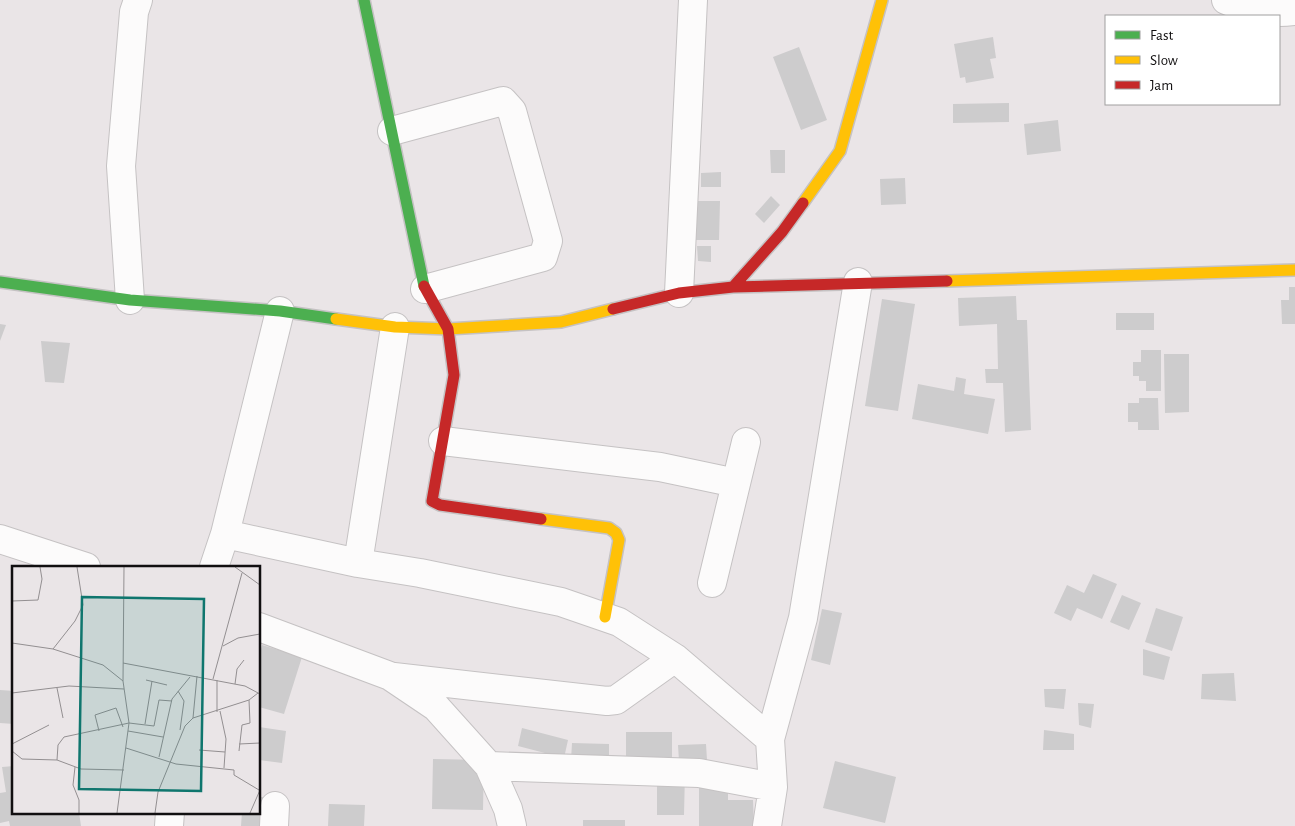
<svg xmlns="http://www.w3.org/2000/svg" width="1295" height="826" viewBox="0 0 1295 826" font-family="'Alegreya Sans',sans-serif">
<rect width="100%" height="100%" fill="#eae5e7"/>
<path fill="#cdcccd" d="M 993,37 L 996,58 L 990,59 L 994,78 L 966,83 L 965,77 L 960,78 L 954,44 Z
M 799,47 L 827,120 L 801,130 L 773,57 Z
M 1009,103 L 1009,122 L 953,123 L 953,104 Z
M 1058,120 L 1061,151 L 1027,155 L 1024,124 Z
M 770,150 L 785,150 L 785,173 L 771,173 Z
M 721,172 L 721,187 L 701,187 L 701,173 Z
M 905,178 L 906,204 L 881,205 L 880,179 Z
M 771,196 L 780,205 L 764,223 L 755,214 Z
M 697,201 L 720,201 L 719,240 L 696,240 Z
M 697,246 L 711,246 L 711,262 L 698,261 Z
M 1289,287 L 1295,287 L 1295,324 L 1282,324 L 1281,300 L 1289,300 Z
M 1016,296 L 1017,320 L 1027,320 L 1031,430 L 1005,432 L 1003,383 L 986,383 L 985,369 L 998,369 L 997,324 L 959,326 L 958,298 Z
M 882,299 L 915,304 L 898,411 L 865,406 Z
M 1116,313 L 1154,313 L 1154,330 L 1116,330 Z
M 0,324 L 6,325 L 0,341 Z
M 41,341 L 70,343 L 64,383 L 45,382 Z
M 1141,350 L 1161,350 L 1161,391 L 1146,391 L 1146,381 L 1139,381 L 1139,376 L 1133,376 L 1133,362 L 1141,362 Z
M 1164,354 L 1189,354 L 1189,412 L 1165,413 Z
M 956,377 L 966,379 L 964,394 L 995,399 L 988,434 L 912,419 L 918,384 L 954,391 Z
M 1139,398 L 1158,398 L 1159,430 L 1138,430 L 1138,422 L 1128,422 L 1128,403 L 1139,403 Z
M 1093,574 L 1117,584 L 1102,619 L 1077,608 L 1071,621 L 1054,613 L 1067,585 L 1084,593 Z
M 1122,595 L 1141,603 L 1129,630 L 1110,622 Z
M 1156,608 L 1183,617 L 1172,651 L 1145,642 Z
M 822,609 L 842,613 L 830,665 L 811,660 Z
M 262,645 L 302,657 L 284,714 L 259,707 L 259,657 Z
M 1143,649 L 1170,657 L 1164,680 L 1143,675 Z
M 1234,673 L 1236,701 L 1201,699 L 1202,674 Z
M 1044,689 L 1066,689 L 1064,709 L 1045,707 Z
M 0,690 L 14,691 L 14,724 L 0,723 Z
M 1078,703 L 1094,704 L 1091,728 L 1079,725 Z
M 259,727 L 286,731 L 282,763 L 259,760 Z
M 522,728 L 568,740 L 564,758 L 518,746 Z
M 1044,730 L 1074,734 L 1074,750 L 1043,750 Z
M 626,732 L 672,732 L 672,763 L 626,763 Z
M 572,743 L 609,744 L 609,761 L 571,760 Z
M 706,744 L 707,760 L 679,761 L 678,745 Z
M 433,759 L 484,760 L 483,810 L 432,809 Z
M 835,761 L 896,777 L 885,823 L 823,808 Z
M 14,766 L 14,812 L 79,812 L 81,826 L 10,826 L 9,821 L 0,823 L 0,793 L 6,792 L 2,767 Z
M 667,772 L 685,772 L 684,815 L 657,815 L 657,786 L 667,786 Z
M 699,773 L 728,773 L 728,800 L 753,800 L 754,826 L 699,826 Z
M 259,797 L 268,797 L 267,826 L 241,826 L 242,812 L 259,812 Z
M 329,804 L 365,805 L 364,826 L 328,826 Z
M 583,820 L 625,820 L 625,826 L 583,826 Z"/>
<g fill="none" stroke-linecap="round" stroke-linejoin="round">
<g stroke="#c5c2c3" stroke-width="30">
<path id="street" d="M 1226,0 C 1248,10 1271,14 1295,11
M 392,131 L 503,101 L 512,111 L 548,241 L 543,257 L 425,289
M 679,293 L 693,0
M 130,300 L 121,166 L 134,12 L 138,0
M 443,441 L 660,467 L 736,483
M 225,534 L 358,563 L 420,573 L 561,602 L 619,622 L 675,658 L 770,739
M 0,539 L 86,567
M 358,563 L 395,327
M 214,567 L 225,534 L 280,311
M 712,583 L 746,442
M 259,627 L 390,676 L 436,707 L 489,766 L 508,809 L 512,826
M 394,677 L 607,701 L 616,700 L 675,658
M 489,766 L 699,773 L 773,787
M 169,826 L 170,812
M 274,826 L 275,806
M 767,826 L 773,787 L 770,739 L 803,618 L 858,282"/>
</g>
<g stroke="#c5c2c3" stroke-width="14">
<path id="fast" d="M 364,0 L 424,286
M 0,282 L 130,300 L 280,311 L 336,319"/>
</g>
<g stroke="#c5c2c3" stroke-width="14">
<path id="slow" d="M 803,203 L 840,151 L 882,0
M 947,281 L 1295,270
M 336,319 L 395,327 L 448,329 L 561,322 L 613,309
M 541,519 L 609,528 L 616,533 L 619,540 L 605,617"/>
</g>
<g stroke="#c5c2c3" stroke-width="14">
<path id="jam" d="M 424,286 L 448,329 L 454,375 L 432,501 L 440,505 L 541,519
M 733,287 L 947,281
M 613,309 L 679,293 L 733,287 L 782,232 L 803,203"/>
</g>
<use href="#street" stroke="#fcfbfb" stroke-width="28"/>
<use href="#fast" stroke="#4caf50" stroke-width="11"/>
<use href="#slow" stroke="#ffc107" stroke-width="11"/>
<use href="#jam" stroke="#c62828" stroke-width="11"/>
</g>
<g transform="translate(12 566)">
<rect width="248" height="248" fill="#eae5e7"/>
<path fill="none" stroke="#938f91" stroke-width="1" d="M 223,1 L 248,19M 0,35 L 26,34 L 30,13 L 28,1M 0,77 L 41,83 L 91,99 L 111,115 L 117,157 L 105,247M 211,80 L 226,72 L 248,68M 41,83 L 63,55 L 71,39 L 65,1M 111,97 L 233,120 L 248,128M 201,113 L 230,7M 134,114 L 155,119M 111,115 L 112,1M 223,118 L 225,103 L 232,94M 45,122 L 51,152M 166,125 L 172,135 L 168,164M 0,127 L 57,120 L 112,123M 208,145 L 214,173 L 212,202M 205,146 L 205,114M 181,152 L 185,110M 133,158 L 140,115M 87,165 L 83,149 L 104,142 L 111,161M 116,165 L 151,171M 0,178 L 37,159M 227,178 L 248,177M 114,182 L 164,198 L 222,204 L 222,209 L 247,224M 187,184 L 213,186M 0,185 L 10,193 L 45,194 L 69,203 L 112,204M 227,185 L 230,159 L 238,157 L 237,134M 147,191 L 160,133 L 178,111M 45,194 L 46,179 L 52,171 L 117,157 L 142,160 L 147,134 L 160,135M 63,201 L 61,219 L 67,234 L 67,247M 143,247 L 146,226 L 173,160 L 181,152 L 237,134 L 246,127M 238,247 L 248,224"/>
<path fill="#0f766e" fill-opacity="0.15" stroke="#0f766e" stroke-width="2.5" d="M 70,31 L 192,33 L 189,225 L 67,223 Z"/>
<rect width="248" height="248" fill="none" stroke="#110f10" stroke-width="2.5"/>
</g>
<rect x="1105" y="15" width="175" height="90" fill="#ffffff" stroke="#a09f9f"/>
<rect x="1115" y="31" width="25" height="8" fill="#4caf50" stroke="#a09f9f"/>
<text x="1150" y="40" font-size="15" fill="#110f10">Fast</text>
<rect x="1115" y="56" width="25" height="8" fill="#ffc107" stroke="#a09f9f"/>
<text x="1150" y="65" font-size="15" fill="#110f10">Slow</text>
<rect x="1115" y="81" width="25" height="8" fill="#c62828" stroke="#a09f9f"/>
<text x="1150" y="90" font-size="15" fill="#110f10">Jam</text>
</svg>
